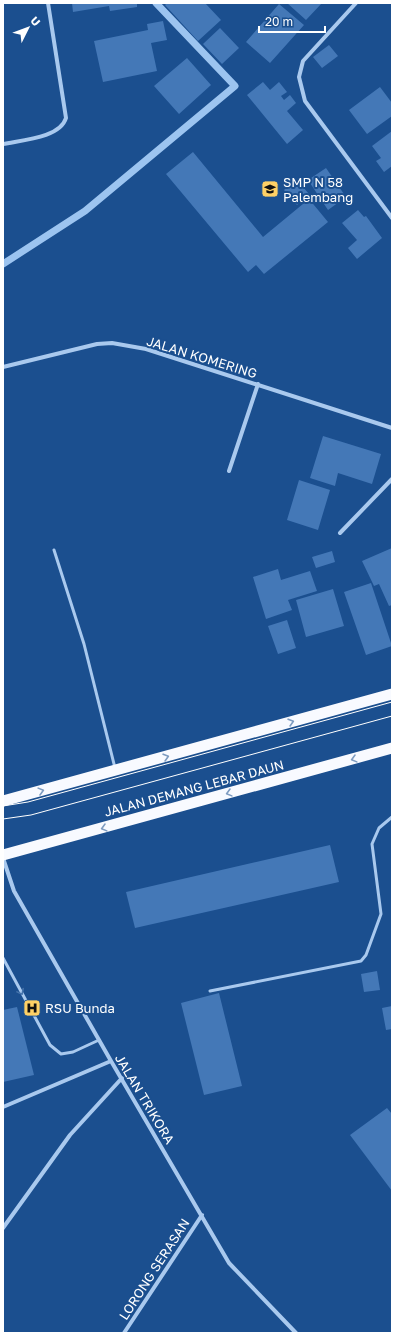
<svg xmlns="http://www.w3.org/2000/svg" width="395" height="1336" viewBox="0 0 395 1336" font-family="'Golos Text',sans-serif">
<rect width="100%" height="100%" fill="#1b4f8f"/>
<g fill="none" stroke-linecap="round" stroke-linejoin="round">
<path stroke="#9cc4f0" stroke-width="7" d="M 3,264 L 85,211 L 235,86 L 156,3"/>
</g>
<path fill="#4478b7" d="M 72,3 L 137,3 L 137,7 L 110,11 L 109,6 L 73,12 Z
M 167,3 L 205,3 L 221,20 L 198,41 L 165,5 Z
M 287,3 L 322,3 L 306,20 Z
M 279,4 L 304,25 L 270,63 L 246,42 Z
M 163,21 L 167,40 L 151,43 L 157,71 L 103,82 L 94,41 L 148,30 L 147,24 Z
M 220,28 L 239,48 L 222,64 L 203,44 Z
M 329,45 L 338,56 L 322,68 L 313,57 Z
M 187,58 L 211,85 L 179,114 L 154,86 Z
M 263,82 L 270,90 L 279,82 L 287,92 L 281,96 L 284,100 L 290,95 L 296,103 L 287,111 L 303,130 L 287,144 L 247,95 Z
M 380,87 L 392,103 L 392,116 L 367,134 L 349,110 Z
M 392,131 L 392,166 L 384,172 L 376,161 L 381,158 L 372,146 Z
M 193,152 L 263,237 L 309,199 L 328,222 L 264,274 L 256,265 L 248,272 L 166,174 Z
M 326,168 L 346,197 L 328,210 L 308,180 Z
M 296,179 L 309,194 L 297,205 L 284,190 Z
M 358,210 L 364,217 L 366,216 L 382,238 L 357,259 L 348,248 L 357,240 L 342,223 Z
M 323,436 L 381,454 L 372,484 L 338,473 L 335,486 L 310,478 Z
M 299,480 L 330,490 L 318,530 L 287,520 Z
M 392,548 L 392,605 L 389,606 L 379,584 L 374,586 L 362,561 Z
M 332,551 L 335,562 L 316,568 L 312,557 Z
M 278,569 L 281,580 L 310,571 L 317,591 L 288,600 L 292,610 L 266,619 L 253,577 Z
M 371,583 L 392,646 L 366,655 L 344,592 Z
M 333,589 L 344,626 L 306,637 L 296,600 Z
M 287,620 L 296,648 L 278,654 L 268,626 Z
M 330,845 L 339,882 L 135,928 L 126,892 Z
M 377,971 L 380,990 L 364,992 L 361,974 Z
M 219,993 L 242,1086 L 204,1095 L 181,1003 Z
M 392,1006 L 392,1029 L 386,1030 L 382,1008 Z
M 17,1007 L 34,1075 L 3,1082 L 3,1010 Z
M 387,1108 L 392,1114 L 392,1191 L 350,1135 Z"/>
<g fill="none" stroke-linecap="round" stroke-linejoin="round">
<path stroke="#a9c9ee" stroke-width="3" d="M 54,550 L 84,644 L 115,768
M 3,958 L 50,1045 L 61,1054 L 73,1052 L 99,1040
M 210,991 L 361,961 L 366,955 L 381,914 L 372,844 L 379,828 L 392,817"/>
<path stroke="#a9c9ee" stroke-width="4" d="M 356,3 L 303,61 L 299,77 L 305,101 L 392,218
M 3,144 C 22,140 60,138 66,118 L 48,3
M 3,367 L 97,344 L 112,343 L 146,349 L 392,428
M 229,471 L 258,384
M 340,533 L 392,479
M 3,858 L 14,891 L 111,1061 L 229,1263 L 296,1333
M 3,1107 L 111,1061
M 3,1228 L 70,1135 L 122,1078
M 124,1333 L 202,1215"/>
<path stroke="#f8faff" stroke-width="11" d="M 3,801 L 392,694
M 3,855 L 392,748"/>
<path stroke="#fff" stroke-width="1" d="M 3,806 L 28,802 L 392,702
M 3,819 L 31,815 L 392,716"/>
</g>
<defs><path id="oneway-chevron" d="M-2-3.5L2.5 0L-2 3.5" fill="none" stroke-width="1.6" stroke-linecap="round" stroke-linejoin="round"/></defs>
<g stroke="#7e9cc1">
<use href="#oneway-chevron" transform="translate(291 722) rotate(-16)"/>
<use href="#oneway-chevron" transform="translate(166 757) rotate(-16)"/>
<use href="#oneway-chevron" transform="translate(354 759) rotate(165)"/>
<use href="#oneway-chevron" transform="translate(41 791) rotate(-15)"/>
<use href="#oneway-chevron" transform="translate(229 793) rotate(165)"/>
<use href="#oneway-chevron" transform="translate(104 828) rotate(165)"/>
</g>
<use stroke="#4674ac" href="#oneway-chevron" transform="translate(21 992) rotate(62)"/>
<defs>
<g id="school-square" transform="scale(0.9)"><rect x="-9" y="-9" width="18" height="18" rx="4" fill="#ffd166" stroke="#1b4f8f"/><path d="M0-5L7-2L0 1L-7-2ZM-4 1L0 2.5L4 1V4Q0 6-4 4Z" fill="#111"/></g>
<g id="hospital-square" transform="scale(0.9)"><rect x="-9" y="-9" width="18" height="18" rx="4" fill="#ffd166" stroke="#1b4f8f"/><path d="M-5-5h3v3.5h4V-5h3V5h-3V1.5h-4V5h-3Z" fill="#111"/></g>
</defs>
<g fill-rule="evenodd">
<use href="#school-square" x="270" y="189"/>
<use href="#hospital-square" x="32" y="1008"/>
</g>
<g text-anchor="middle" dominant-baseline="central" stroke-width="4" stroke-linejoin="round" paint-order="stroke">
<g font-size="13" fill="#fff" stroke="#1b4f8f" text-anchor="start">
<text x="283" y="182">SMP N 58<tspan x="283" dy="15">Palembang</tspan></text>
<text x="45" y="1008">RSU Bunda</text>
</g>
<g font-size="13" fill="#fff" stroke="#1b4f8f">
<text transform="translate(202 357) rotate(17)">JALAN KOMERING</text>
<text transform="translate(194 788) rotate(-15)">JALAN DEMANG LEBAR DAUN</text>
<text transform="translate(145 1099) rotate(59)">JALAN TRIKORA</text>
<text transform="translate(154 1269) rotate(-57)">LORONG SERASAN</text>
</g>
</g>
<rect width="395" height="1336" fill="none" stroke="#ffffff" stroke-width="8"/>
<g transform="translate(28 28) rotate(48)" stroke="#1b4f8f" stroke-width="3" paint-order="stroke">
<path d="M0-3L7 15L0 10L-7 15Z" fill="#ffffff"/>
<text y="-6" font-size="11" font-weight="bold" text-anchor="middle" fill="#ffffff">U</text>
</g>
<path d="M259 26v6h66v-6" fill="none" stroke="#ffffff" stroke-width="2"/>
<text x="265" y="26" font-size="12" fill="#ffffff" stroke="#1b4f8f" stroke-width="3" paint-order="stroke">20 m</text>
</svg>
